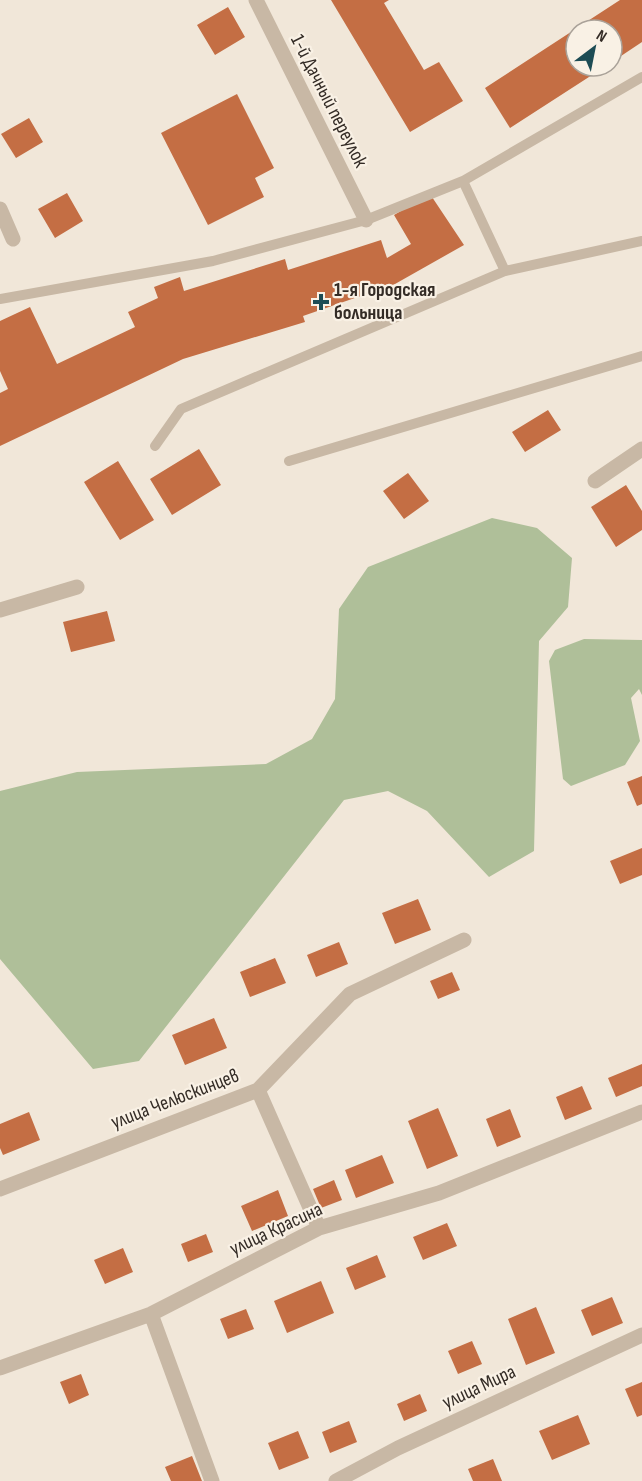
<svg xmlns="http://www.w3.org/2000/svg" width="642" height="1481" viewBox="0 0 642 1481" font-family="'Sofia Sans Condensed',sans-serif">
<rect width="100%" height="100%" fill="#f1e7d9"/>
<path fill="#afbf99" d="M 492,518 L 537,528 L 572,558 L 568,607 L 539,641 L 534,851 L 489,877 L 427,811 L 388,791 L 344,800 L 139,1061 L 93,1069 L 0,959 L 0,791 L 77,772 L 266,764 L 312,739 L 335,699 L 339,609 L 368,567 Z
M 584,639 L 642,640 L 642,695 L 639,689 L 631,698 L 640,741 L 625,765 L 571,786 L 563,779 L 549,661 L 555,650 Z"/>
<path fill="#c46e44" d="M 331,0 L 389,0 L 384,3 L 424,70 L 439,62 L 463,101 L 410,132 Z
M 620,0 L 642,0 L 642,42 L 612,62 L 612,30 L 576,30 L 576,66 L 606,66 L 510,128 L 485,88 Z
M 228,7 L 245,37 L 215,55 L 197,25 Z
M 237,94 L 274,168 L 255,178 L 264,197 L 208,225 L 161,133 Z
M 29,118 L 43,142 L 16,158 L 1,134 Z
M 67,193 L 83,221 L 55,238 L 38,209 Z
M 430,194 L 464,245 L 395,284 L 303,316 L 305,322 L 183,359 L 0,446 L 0,393 L 8,389 L 0,371 L 0,321 L 30,307 L 57,364 L 135,327 L 128,312 L 158,298 L 154,287 L 180,277 L 184,291 L 285,259 L 288,270 L 381,240 L 387,258 L 411,244 L 394,215 Z
M 548,410 L 561,430 L 525,452 L 512,432 Z
M 199,449 L 221,485 L 172,515 L 150,479 Z
M 118,461 L 154,520 L 120,540 L 84,482 Z
M 408,473 L 429,501 L 404,519 L 383,491 Z
M 626,485 L 642,511 L 642,530 L 616,547 L 591,507 Z
M 107,611 L 115,641 L 71,652 L 63,622 Z
M 642,776 L 642,804 L 637,806 L 627,782 Z
M 642,848 L 642,875 L 620,884 L 610,861 Z
M 418,899 L 431,930 L 395,944 L 382,913 Z
M 339,942 L 348,964 L 316,977 L 307,955 Z
M 275,958 L 286,983 L 250,997 L 240,972 Z
M 452,972 L 460,990 L 438,999 L 430,981 Z
M 214,1018 L 227,1048 L 185,1065 L 172,1035 Z
M 642,1064 L 642,1086 L 616,1097 L 608,1078 Z
M 582,1086 L 592,1109 L 565,1120 L 556,1097 Z
M 438,1108 L 458,1156 L 427,1169 L 408,1121 Z
M 510,1109 L 521,1137 L 497,1147 L 486,1119 Z
M 29,1112 L 40,1140 L 3,1155 L 0,1148 L 0,1124 Z
M 382,1155 L 394,1183 L 356,1198 L 345,1170 Z
M 334,1180 L 342,1200 L 321,1208 L 313,1189 Z
M 278,1190 L 288,1216 L 252,1231 L 241,1206 Z
M 447,1223 L 457,1246 L 423,1260 L 413,1237 Z
M 206,1234 L 213,1252 L 188,1262 L 181,1244 Z
M 123,1248 L 133,1272 L 105,1284 L 94,1260 Z
M 377,1255 L 386,1277 L 355,1290 L 346,1268 Z
M 321,1281 L 334,1313 L 287,1333 L 274,1301 Z
M 612,1297 L 623,1323 L 592,1336 L 581,1310 Z
M 536,1307 L 555,1353 L 526,1365 L 508,1319 Z
M 246,1309 L 254,1329 L 228,1339 L 220,1319 Z
M 472,1341 L 482,1364 L 458,1374 L 448,1351 Z
M 81,1374 L 89,1395 L 69,1404 L 60,1382 Z
M 642,1382 L 642,1415 L 637,1417 L 625,1389 Z
M 420,1394 L 427,1411 L 404,1421 L 397,1404 Z
M 578,1415 L 590,1444 L 552,1460 L 539,1431 Z
M 349,1421 L 357,1442 L 330,1453 L 322,1432 Z
M 298,1431 L 309,1458 L 279,1470 L 268,1443 Z
M 192,1456 L 202,1481 L 171,1481 L 165,1467 Z
M 493,1459 L 502,1481 L 473,1481 L 468,1469 Z"/>
<g fill="none" stroke-linecap="round" stroke-linejoin="round">
<path stroke="#c8b8a5" stroke-width="10" d="M 463,181 L 505,271
M 0,299 L 213,261 L 366,220 L 463,181 L 642,77
M 155,446 L 181,409 L 505,271 L 642,241
M 289,461 L 642,356"/>
<path stroke="#c8b8a5" stroke-width="15" d="M 256,0 L 366,220
M 0,209 L 13,239
M 595,481 L 642,449
M 0,610 L 77,587
M 258,1090 L 319,1228
M 0,1189 L 258,1090 L 350,994 L 464,940
M 151,1314 L 212,1481
M 0,1368 L 151,1314 L 319,1228 L 439,1193 L 642,1112
M 336,1481 L 398,1448 L 642,1335"/>
</g>
<path fill="#1d4c54" stroke="#f9f1e5" stroke-width="2" d="M318 293h6v6h6v6h-6v6h-6v-6h-6v-6h6z"/>
<g text-anchor="middle" dominant-baseline="central" stroke-width="4.5" stroke-linejoin="round" paint-order="stroke">
<g font-size="20" fill="#342c26" stroke="#f9f1e5">
<text transform="translate(329 101) rotate(63)">1-й Дачный переулок</text>
<text transform="translate(175 1099) rotate(-21)">улица Челюскинцев</text>
<text transform="translate(276 1229) rotate(-25)">улица Красина</text>
<text transform="translate(479 1387) rotate(-25)">улица Мира</text>
</g>
<g font-size="20" font-weight="bold" fill="#342c26" stroke="#f9f1e5" text-anchor="start">
<text x="334" y="290">1-я Городская<tspan x="334" dy="23">больница</tspan></text>
</g>
</g>
<g transform="translate(594 48) rotate(32)"><circle r="28" fill="#f9f1e5" stroke="#aaa299" stroke-width="1.5"/>
<path d="M0-4.5L10 22L0 15L-10 22Z" fill="#1d4c54"/>
<text y="-9" font-size="16" font-weight="bold" text-anchor="middle" fill="#342c26">N</text>
</g>
</svg>
